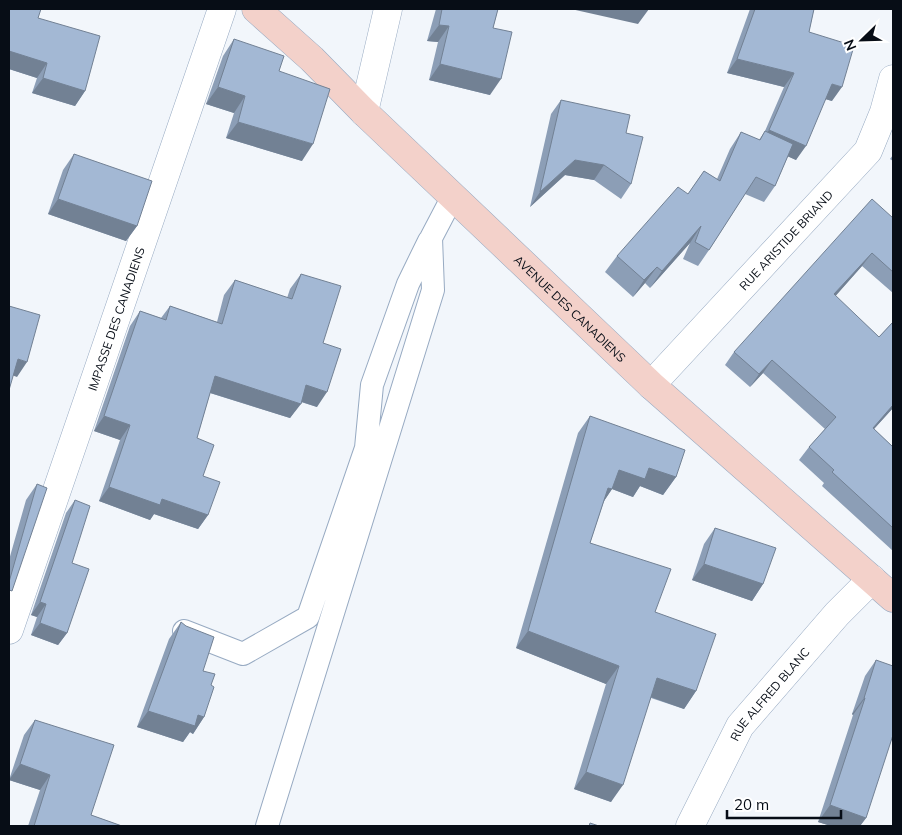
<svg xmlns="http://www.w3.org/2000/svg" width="902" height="835" viewBox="0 0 902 835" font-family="Mulish,sans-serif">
<rect width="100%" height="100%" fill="#f2f6fb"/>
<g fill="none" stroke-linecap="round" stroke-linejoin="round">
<g stroke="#97aac2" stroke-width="24">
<path id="lane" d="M 184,631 L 243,654 L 308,617 L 366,448 L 372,385 L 408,284 L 429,241
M 267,826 L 433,290 L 431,238 L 453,196"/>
</g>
<g stroke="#97aac2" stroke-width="29">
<g id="street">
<path d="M 364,112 L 388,9"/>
<path id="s1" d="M 651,385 L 868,151 L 884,112 L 893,79"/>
<path id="s2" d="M 9,630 L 222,9"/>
<path id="s3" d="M 690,826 L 740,726 L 837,614 L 872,579"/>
</g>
</g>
<g stroke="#97aac2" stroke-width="29">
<g id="secondary">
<path id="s4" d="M 256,9 L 312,59 L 364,112 L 651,385 L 893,598"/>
</g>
</g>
<use href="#lane" stroke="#fff" stroke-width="22"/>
<use href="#street" stroke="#fff" stroke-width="28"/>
<use href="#secondary" stroke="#f3d1ca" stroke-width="28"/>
</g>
<path fill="#8c9eb6" d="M 9,9 L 38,18 L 85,91 L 75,106 L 32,93 L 37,78 L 9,69 Z
M 436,9 L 498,9 L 493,28 L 490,95 L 429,80 L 438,42 L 427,41 Z
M 750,9 L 814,9 L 809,32 L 832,101 L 825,99 L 796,160 L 788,156 L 775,186 L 764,202 L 745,194 L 709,250 L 698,266 L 683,259 L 690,243 L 650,288 L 645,283 L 633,297 L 605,272 L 617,256 L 688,194 L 704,171 L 717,179 L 730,149 L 741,132 L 759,140 L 765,131 L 784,87 L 727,73 Z
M 234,39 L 279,71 L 302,161 L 226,138 L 234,113 L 206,104 L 223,56 Z
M 561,100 L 626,133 L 631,184 L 621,199 L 594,180 L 565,175 L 530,207 L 551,114 Z
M 74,154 L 137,226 L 126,241 L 48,214 L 63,170 Z
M 893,155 L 893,161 L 890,159 Z
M 893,218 L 893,293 L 862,266 L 835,296 L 879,337 L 893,322 L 893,408 L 874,429 L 893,447 L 893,551 L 822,486 L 824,483 L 799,460 L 809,447 L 825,429 L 763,373 L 750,387 L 725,365 L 734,352 Z
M 301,274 L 323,343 L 317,407 L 301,402 L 290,418 L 210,393 L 197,438 L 208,515 L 198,529 L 154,514 L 150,520 L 99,501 L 120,440 L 94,431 L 130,326 L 140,311 L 161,318 L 170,306 L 217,322 L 224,295 L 235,280 L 287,298 L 290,289 Z
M 590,416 L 676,477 L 663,495 L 640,486 L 633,497 L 612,489 L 604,501 L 590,543 L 655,612 L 696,691 L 684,709 L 651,698 L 611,802 L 574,789 L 606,684 L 516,648 L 578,433 Z
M 37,484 L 9,595 L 9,560 L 26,500 Z
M 75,500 L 72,563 L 67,633 L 58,645 L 31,635 L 37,617 L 31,615 L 66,513 Z
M 715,528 L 763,584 L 752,601 L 692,580 L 704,544 Z
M 181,622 L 203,671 L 211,685 L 204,717 L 193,734 L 190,732 L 183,742 L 137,727 L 169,639 Z
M 876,660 L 866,818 L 860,826 L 831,826 L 818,822 L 853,715 L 852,714 L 865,676 Z
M 35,720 L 91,815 L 122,826 L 28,826 L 40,790 L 9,780 L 24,735 Z"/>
<path fill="#728194" d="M 571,9 L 649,9 L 638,24 Z
M 439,25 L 449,26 L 438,42 L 427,41 Z
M 9,51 L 47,63 L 37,78 L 9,69 Z
M 737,59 L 794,73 L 784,87 L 727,73 Z
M 440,64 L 501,79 L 490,95 L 429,80 Z
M 43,78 L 85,91 L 75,106 L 32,93 Z
M 832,84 L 842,87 L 832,101 L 822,98 Z
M 218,87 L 245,96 L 234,113 L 206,104 Z
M 238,122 L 313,144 L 302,161 L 226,138 Z
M 769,130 L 806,146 L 796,160 L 759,144 Z
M 575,160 L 604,165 L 594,180 L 565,175 L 530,207 L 540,192 Z
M 58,199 L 137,226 L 126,241 L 48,214 Z
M 701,226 L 690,243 L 650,288 L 662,271 Z
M 872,253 L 862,266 L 825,308 L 834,294 Z
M 657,267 L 645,283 L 633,297 L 644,280 Z
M 18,359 L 27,362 L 17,377 L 9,374 Z
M 772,360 L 763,373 L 750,387 L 759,374 Z
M 215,376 L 301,404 L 290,418 L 204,391 Z
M 306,385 L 327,392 L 317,407 L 296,400 Z
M 893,405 L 893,408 L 863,441 L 873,428 Z
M 104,416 L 130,425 L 120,440 L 94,431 Z
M 649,468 L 676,477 L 663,495 L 640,486 L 633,497 L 612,489 L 600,507 L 608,488 L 619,470 Z
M 109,487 L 162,499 L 208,515 L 198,529 L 154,514 L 150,520 L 99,501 Z
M 704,564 L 763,584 L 752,601 L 692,580 Z
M 40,602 L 46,604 L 37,617 L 31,615 Z
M 40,623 L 67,633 L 58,645 L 31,635 Z
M 528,631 L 619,666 L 606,684 L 516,648 Z
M 657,678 L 696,691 L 684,709 L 645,695 Z
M 864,698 L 865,698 L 853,715 L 852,714 Z
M 148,711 L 198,715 L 204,717 L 193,734 L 190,732 L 183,742 L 137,727 Z
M 20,764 L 50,775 L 40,790 L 9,780 Z
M 586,772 L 623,785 L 611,802 L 574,789 Z
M 830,805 L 866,818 L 860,826 L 831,826 L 818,822 Z"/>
<path fill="#a3b8d4" stroke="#728194" d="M 9,9 L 41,9 L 38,18 L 100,36 L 85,91 L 43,78 L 47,63 L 9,51 Z
M 442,9 L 498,9 L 493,28 L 512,32 L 501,79 L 440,64 L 449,26 L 439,25 Z
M 755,9 L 814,9 L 809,32 L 854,46 L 842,87 L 832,84 L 806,146 L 769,130 L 794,73 L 737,59 Z
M 234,39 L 284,56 L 279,71 L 330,89 L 313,144 L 238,122 L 245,96 L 218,87 Z
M 561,100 L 630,115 L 626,133 L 643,137 L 631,184 L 604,165 L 575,160 L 540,192 Z
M 765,131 L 793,144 L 775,186 L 756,177 L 709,250 L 695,242 L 701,226 L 662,271 L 657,267 L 644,280 L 617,256 L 678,187 L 688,194 L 704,171 L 720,181 L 741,132 L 760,140 Z
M 74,154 L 152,181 L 137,226 L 58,199 Z
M 872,199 L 893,218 L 893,272 L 872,253 L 834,294 L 879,337 L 893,322 L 893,405 L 873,428 L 893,447 L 893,528 L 832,472 L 834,470 L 809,447 L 836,417 L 772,360 L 759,374 L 734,352 Z
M 301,274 L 341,286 L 323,343 L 341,349 L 327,392 L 306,385 L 301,404 L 215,376 L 197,438 L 214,445 L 203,476 L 220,482 L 208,515 L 162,499 L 160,505 L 109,487 L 130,425 L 104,416 L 140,311 L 166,320 L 170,306 L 222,324 L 235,280 L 292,299 Z
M 9,306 L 40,315 L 27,362 L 18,359 L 9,390 Z
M 590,416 L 685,450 L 676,477 L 649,468 L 645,479 L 619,470 L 612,489 L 608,488 L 590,543 L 671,569 L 655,612 L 716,634 L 696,691 L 657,678 L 623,785 L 586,772 L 619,666 L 528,631 Z
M 37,484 L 47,488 L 12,591 L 9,590 L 9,582 Z
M 75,500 L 90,506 L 72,563 L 89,569 L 67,633 L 40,623 L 46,604 L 40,602 Z
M 715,528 L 776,548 L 763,584 L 704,564 Z
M 181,622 L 186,626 L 214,637 L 203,671 L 215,674 L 211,685 L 214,687 L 204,717 L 198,715 L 195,726 L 148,711 Z
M 876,660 L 893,666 L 893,735 L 866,818 L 830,805 L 865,698 L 864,698 Z
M 35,720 L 114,745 L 91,815 L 122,826 L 34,826 L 50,775 L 20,764 Z
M 590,823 L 599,826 L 589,826 Z"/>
<g text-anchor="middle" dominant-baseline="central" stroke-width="4.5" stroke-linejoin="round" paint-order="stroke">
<g font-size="12" fill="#070d16" stroke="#fff">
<text stroke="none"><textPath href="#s1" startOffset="198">RUE ARISTIDE BRIAND</textPath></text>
<text stroke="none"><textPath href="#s4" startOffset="434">AVENUE DES CANADIENS</textPath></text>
<text stroke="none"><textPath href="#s2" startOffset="329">IMPASSE DES CANADIENS</textPath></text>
<text stroke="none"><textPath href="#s3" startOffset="155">RUE ALFRED BLANC</textPath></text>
</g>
</g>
<rect width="902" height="835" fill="none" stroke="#070d16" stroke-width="20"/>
<g transform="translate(862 40) rotate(247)" stroke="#ffffff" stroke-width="4" paint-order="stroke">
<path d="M0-4L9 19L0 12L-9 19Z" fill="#070d16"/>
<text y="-8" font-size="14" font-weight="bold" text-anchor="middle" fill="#070d16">N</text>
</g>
<path d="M727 810v8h114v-8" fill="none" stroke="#070d16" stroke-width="2.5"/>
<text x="734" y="810" font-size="15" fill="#070d16" stroke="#ffffff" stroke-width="4" paint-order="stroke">20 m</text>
</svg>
